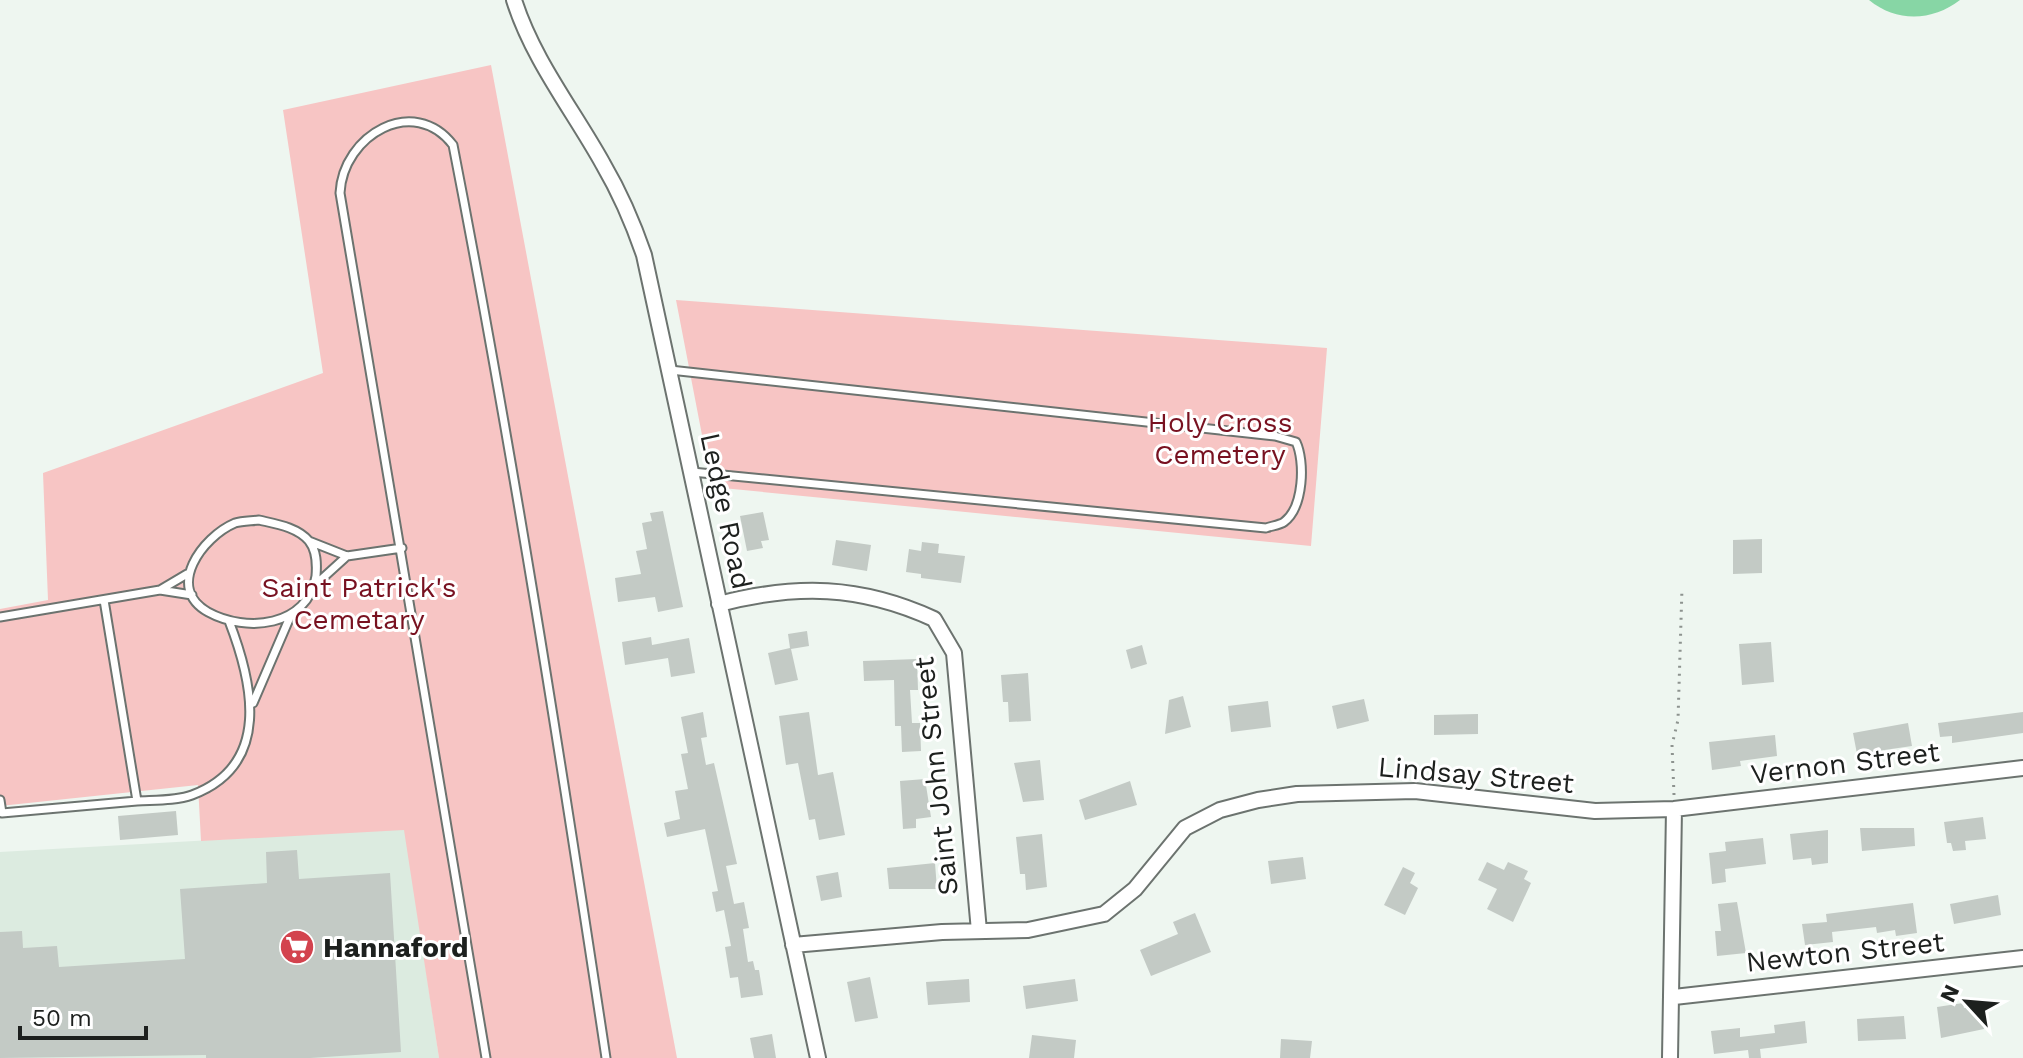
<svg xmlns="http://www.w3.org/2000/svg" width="2023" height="1058" viewBox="0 0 2023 1058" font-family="'Work Sans',sans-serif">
<rect width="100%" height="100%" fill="#eef6f0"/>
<path fill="#dcebe0" d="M 405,829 L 439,1058 L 0,1058 L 0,852 Z"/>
<path fill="#f7c5c4" d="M 491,65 L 677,1058 L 439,1058 L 404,830 L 201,841 L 198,785 L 0,806 L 0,609 L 48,600 L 43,473 L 323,373 L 283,110 Z
M 676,300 L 1327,348 L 1311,546 L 712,487 Z"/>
<path fill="#87d6a5" d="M 1869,0 L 1960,0 C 1933,21 1897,23 1869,0 Z"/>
<path fill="#c3cac5" d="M 663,511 L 683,607 L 658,612 L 655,597 L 618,602 L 615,578 L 641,574 L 636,551 L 647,549 L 642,523 L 652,521 L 650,513 Z
M 763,512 L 769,540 L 761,541 L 763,548 L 747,551 L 740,516 Z
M 1762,539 L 1762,573 L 1733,574 L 1733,540 Z
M 836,540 L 871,545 L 867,571 L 832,565 Z
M 922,542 L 939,544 L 938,553 L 965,556 L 961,583 L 921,578 L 921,574 L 906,572 L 909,549 L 921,551 Z
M 807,631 L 809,646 L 791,649 L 798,680 L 775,685 L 768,653 L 790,648 L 788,634 Z
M 651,637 L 652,645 L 689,638 L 695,673 L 671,677 L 668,658 L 625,665 L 622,642 Z
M 1771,642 L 1774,682 L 1742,685 L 1739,644 Z
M 1142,645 L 1147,664 L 1131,669 L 1126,650 Z
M 917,659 L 918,690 L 910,690 L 912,723 L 920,723 L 921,751 L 902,752 L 901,726 L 895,726 L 894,680 L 864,681 L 863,661 Z
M 1028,673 L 1031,721 L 1009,722 L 1008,702 L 1003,702 L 1001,675 Z
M 1183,696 L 1191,727 L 1165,734 L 1169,700 Z
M 1364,699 L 1369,721 L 1337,729 L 1332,706 Z
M 1268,701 L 1271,727 L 1231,732 L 1228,706 Z
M 703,712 L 707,737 L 701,738 L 706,765 L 714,763 L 737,864 L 726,866 L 734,904 L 744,902 L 749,928 L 743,929 L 748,962 L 753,961 L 755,970 L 759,970 L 763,995 L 741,998 L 738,977 L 730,978 L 725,947 L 731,946 L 724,910 L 716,912 L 712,892 L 718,891 L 705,829 L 667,837 L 664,823 L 680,819 L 675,791 L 688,789 L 681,754 L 688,753 L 681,717 Z
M 809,712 L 818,775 L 833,772 L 845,835 L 819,840 L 815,819 L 809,820 L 798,763 L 786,765 L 779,716 Z
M 2023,712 L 2023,733 L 1952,743 L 1952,736 L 1940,737 L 1938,723 Z
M 1478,714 L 1478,734 L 1434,735 L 1434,715 Z
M 1908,723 L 1912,746 L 1857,754 L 1853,733 Z
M 1775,735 L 1777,756 L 1740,761 L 1741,766 L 1712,770 L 1709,742 Z
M 1040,760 L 1044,800 L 1023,802 L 1014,763 Z
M 925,779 L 931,817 L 916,819 L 916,828 L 903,829 L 900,781 Z
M 1130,781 L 1137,805 L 1085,820 L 1079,800 Z
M 176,811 L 178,835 L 120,840 L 118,816 Z
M 1983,817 L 1986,839 L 1965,841 L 1966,850 L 1953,851 L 1951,843 L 1947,843 L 1944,822 Z
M 1860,828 L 1914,828 L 1915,846 L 1862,851 Z
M 1828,830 L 1828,863 L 1812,865 L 1811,858 L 1793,860 L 1790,834 Z
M 1042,834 L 1047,887 L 1026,890 L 1025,874 L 1020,874 L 1016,837 Z
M 1763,838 L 1766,864 L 1725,869 L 1726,882 L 1712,884 L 1709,853 L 1726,851 L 1725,842 Z
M 297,850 L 299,879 L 390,873 L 401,1052 L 310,1058 L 206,1058 L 206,1055 L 0,1058 L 0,932 L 22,931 L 23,948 L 57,946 L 59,967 L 185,959 L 180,889 L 267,883 L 266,852 Z
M 1303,857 L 1306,879 L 1271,884 L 1268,861 Z
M 1487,862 L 1504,870 L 1508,862 L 1528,871 L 1524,879 L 1531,883 L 1513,922 L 1487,909 L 1497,889 L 1478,880 Z
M 935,863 L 937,889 L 889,889 L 887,868 Z
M 1403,867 L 1415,873 L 1410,883 L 1418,888 L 1405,915 L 1384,905 Z
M 838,872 L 842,897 L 821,901 L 816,876 Z
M 1998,895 L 2001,915 L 1954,924 L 1950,904 Z
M 1737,902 L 1746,953 L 1717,956 L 1715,931 L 1721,931 L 1718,904 Z
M 1913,903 L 1917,933 L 1896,936 L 1895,930 L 1877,933 L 1876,927 L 1832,932 L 1833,942 L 1805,945 L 1802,924 L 1827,922 L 1826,914 Z
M 1195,913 L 1211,952 L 1151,976 L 1140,950 L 1178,934 L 1173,922 Z
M 870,977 L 878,1018 L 855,1022 L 847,982 Z
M 969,979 L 970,1002 L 928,1005 L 926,982 Z
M 1075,979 L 1078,1001 L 1026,1009 L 1023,986 Z
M 1963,1003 L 1964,1008 L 1980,1006 L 1984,1029 L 1941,1038 L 1937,1007 Z
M 1904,1016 L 1906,1039 L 1858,1041 L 1857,1019 Z
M 1805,1021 L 1807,1043 L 1760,1049 L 1761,1058 L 1749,1058 L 1748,1050 L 1714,1054 L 1711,1031 L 1740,1028 L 1740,1037 L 1775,1033 L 1774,1025 Z
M 772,1034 L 776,1058 L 754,1058 L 750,1038 Z
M 1032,1035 L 1076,1040 L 1074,1058 L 1029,1058 Z
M 1281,1039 L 1312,1041 L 1310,1058 L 1280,1058 Z"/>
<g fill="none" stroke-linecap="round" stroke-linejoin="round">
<g stroke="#6c736f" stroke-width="11">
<path id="lane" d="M 670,370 L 1275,436 L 1296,442 C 1305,461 1304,507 1284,522 C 1280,525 1271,526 1266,528 L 692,472
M 259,520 C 276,524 297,527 309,541 C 317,551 317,564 316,576 C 308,627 246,633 208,612 C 165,588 202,537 235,523 C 242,521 252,521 259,520 Z
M 309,541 L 347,556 L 402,548
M 314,586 L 347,556
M 160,590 L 192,595
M 104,600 L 137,801
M 0,617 L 160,590 L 187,574
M 253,703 L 290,617
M 0,800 L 2,813 C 47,809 92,805 137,801 C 154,800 176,801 192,795 C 272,765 253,683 229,621
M 486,1058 L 340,193 C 343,135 414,94 453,145 C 512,448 560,753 606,1058"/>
</g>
<g stroke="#6c736f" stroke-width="18">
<path id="street" d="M 514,0 C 533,60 573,110 603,164 C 620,193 633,223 644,255 L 818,1058
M 719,604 C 796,584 860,585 934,619 L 954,653 L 979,931
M 793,945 L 942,932 L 1028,930 L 1104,914 L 1135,889 L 1185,828 L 1220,810 L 1258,800 L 1297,794 L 1415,791 L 1595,811 L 1674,809 L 2023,768
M 1674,997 L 2023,958
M 1670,1058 L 1674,809"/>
</g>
<path stroke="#8d938f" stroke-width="3" stroke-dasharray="2 6" stroke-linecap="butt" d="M 1674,795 L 1672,745 L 1678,720 L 1682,588"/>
<use href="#lane" stroke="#fff" stroke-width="7"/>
<use href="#street" stroke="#fff" stroke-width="14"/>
</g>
<defs>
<g id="supermarket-disc" transform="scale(1.8)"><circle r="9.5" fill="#d3434e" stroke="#fff"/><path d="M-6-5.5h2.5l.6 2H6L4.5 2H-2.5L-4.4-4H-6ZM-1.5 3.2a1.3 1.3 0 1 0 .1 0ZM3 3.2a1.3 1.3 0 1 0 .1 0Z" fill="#fff"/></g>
</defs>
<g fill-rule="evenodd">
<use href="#supermarket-disc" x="297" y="947"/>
</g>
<g text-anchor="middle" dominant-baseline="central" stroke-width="6" stroke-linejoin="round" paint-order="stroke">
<g font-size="28" fill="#781120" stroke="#fff">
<text x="1220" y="422">Holy Cross<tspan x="1220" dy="32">Cemetery</tspan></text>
<text x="359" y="587">Saint Patrick's<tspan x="359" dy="32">Cemetary</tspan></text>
</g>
<g font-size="28" fill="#1d201e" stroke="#fff">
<text transform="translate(726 511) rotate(78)">Ledge Road</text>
<text transform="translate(1845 763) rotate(-7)">Vernon Street</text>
<text transform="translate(1476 775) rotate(5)">Lindsay Street</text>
<text transform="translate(936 776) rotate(-96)">Saint John Street</text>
<text transform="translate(1845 952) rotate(-6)">Newton Street</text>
</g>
<g font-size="28" font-weight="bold" fill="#1d201e" stroke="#fff" text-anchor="start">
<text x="323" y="947">Hannaford</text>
</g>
</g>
<g transform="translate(1967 1002) rotate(296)" stroke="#ffffff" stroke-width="6" paint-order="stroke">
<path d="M0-6L14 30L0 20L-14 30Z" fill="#1d201e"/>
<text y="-12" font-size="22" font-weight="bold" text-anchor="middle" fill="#1d201e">N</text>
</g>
<path d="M20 1026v12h126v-12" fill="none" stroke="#1d201e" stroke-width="4"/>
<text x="32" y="1026" font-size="24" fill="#1d201e" stroke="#ffffff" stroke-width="6" paint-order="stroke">50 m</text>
</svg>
